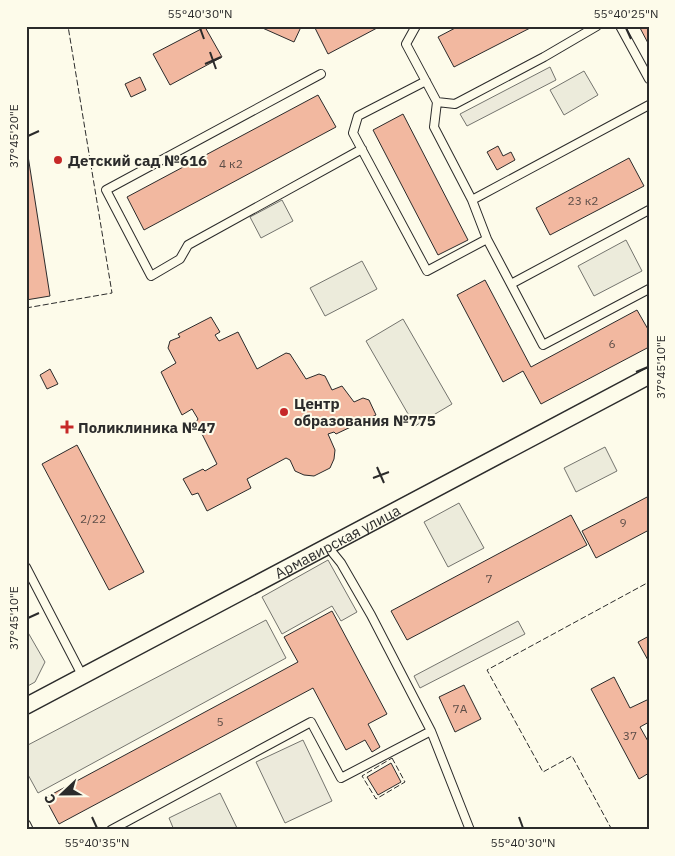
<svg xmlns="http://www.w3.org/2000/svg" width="675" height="856" viewBox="0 0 675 856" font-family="'IBM Plex Sans',sans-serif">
<rect width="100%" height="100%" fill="#fdfbea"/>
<path fill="#ecebdb" stroke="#74746e" d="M 584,71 L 598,95 L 564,115 L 550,90 Z
M 282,200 L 293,221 L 261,238 L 250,217 Z
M 626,240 L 642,271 L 594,296 L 578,266 Z
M 362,261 L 377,289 L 325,316 L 310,288 Z
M 403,319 L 452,404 L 415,426 L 366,341 Z
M 605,447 L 617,471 L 576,492 L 564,468 Z
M 459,503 L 484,548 L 448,567 L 424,522 Z
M 266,620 L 286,658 L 38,793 L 26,771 L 26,746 Z
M 26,629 L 45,662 L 35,682 L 26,687 Z
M 220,793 L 238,830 L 174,830 L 169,818 Z"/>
<path fill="#eceadb" stroke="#74746e" d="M 550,67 L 556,80 L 467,126 L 460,114 Z
M 328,560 L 357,612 L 341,621 L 332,606 L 282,634 L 262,597 Z
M 518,621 L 525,634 L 420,688 L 414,676 Z
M 303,740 L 332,801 L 285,823 L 256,762 Z"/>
<path fill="#f2b8a0" stroke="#2b2b2b" d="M 258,26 L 300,26 L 301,27 L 294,42 Z
M 314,26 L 376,26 L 377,28 L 328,54 Z
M 459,26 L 534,26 L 454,67 L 438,37 Z
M 639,26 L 649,26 L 649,45 Z
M 205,27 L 222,57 L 170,85 L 153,54 Z
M 140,77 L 146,90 L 131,97 L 125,84 Z
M 318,95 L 336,127 L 144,230 L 127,197 Z
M 403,114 L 468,240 L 438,255 L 373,130 Z
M 26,143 L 50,296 L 26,300 Z
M 498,146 L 503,156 L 511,152 L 515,160 L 497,170 L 487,152 Z
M 629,158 L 644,186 L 550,235 L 536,208 Z
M 485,280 L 531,367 L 637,310 L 649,331 L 649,347 L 541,404 L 523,371 L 503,382 L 457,295 Z
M 211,317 L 220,332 L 215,335 L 219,341 L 238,332 L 257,369 L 286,353 L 290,354 L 306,379 L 319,374 L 325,376 L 332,390 L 342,386 L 354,402 L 363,398 L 369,400 L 376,415 L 336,434 L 334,432 L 328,434 L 335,450 L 334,459 L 330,468 L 314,476 L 304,475 L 295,471 L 290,460 L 286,458 L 247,479 L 251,488 L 207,511 L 198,493 L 192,495 L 183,479 L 203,469 L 205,471 L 217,464 L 196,422 L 198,419 L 192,409 L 182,415 L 161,372 L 176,363 L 168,348 L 170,341 L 180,337 L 178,334 Z
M 50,369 L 58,384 L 47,389 L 40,375 Z
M 77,445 L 144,572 L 109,590 L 42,464 Z
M 649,496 L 649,530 L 596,558 L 582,531 Z
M 571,515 L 587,545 L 407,640 L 391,611 Z
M 332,611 L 387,714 L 368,724 L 380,747 L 372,752 L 365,740 L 346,750 L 313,688 L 59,824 L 45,798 L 298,662 L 284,637 Z
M 649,636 L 649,662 L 638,642 Z
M 614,677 L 630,708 L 649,699 L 649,722 L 640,727 L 649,743 L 649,773 L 639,779 L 591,689 Z
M 464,685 L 481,719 L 455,732 L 439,697 Z
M 391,763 L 401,782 L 378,795 L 367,777 Z"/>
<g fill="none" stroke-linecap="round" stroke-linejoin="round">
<g stroke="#2b2b2b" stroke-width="10">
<path id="lane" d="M 416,26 L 406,44 L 437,102 L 455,104 L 544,57 L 597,26
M 620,26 L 649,79
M 321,74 L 106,190 L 151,276 L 180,259 L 188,245 L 362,149
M 426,81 L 358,116 L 353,133 L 427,271 L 487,239 L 472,200 L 649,105
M 437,102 L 434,127 L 472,200
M 487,239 L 543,345 L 649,289
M 511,284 L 649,210
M 328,547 L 341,563 L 371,615 L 431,731 L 470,830
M 26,567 L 83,677
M 26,824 L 29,830
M 111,830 L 311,722 L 341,778 L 431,731"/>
</g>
<g stroke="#2b2b2b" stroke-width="18">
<g id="street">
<path id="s1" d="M 26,706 L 649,376"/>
</g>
</g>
<use href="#lane" stroke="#fdfbea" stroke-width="8"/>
<use href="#street" stroke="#fdfbea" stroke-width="15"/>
<path stroke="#2b2b2b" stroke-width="1" stroke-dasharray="6 2.5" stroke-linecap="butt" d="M 26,308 L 112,293 L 68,26
M 392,758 L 405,782 L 376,799 L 362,776 Z
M 612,830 L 572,756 L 543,772 L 487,670 L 649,582"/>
</g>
<path fill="none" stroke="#2b2b2b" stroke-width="2" d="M 200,28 L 204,39M 626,28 L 631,39M 210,52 L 216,69M 205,64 L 221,57M 28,136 L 39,131M 636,372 L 648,367M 377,467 L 384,483M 373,478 L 389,472M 28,618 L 39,613M 92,817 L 97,828M 519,817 L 523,828"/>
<g fill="#c62828" stroke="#fdfbea" stroke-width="2">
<circle cx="58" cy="160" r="5"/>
<circle cx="284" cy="412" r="5"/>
<path d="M64.5 419.5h5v5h5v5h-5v5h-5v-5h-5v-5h5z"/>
</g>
<g text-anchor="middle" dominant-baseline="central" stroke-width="4" stroke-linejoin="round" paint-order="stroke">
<g font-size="12" fill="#5d4e48">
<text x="231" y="163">4 к2</text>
<text x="583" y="200">23 к2</text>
<text x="612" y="343">6</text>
<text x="93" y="518">2/22</text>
<text x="623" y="522">9</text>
<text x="489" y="578">7</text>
<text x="460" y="708">7А</text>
<text x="220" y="721">5</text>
<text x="630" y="735">37</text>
</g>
<g font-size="15" font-weight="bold" fill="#2b2b2b" stroke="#fdfbea" text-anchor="start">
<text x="68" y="160">Детский сад №616</text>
<text x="294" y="403">Центр<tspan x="294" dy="17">образования №775</tspan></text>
<text x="78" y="427">Поликлиника №47</text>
</g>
<g font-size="15" fill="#2b2b2b" stroke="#fdfbea">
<text stroke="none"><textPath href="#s1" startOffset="352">Армавирская улица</textPath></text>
</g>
</g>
<rect width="675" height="856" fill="none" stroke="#fdfbea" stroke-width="55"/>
<g transform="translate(62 794) rotate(248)" stroke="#fdfbea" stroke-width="4" paint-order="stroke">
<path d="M0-4L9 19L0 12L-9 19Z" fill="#2b2b2b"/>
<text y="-8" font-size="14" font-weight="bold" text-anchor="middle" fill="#2b2b2b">С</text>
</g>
<rect x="28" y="28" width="620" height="800" fill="none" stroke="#2b2b2b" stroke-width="2"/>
<g font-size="12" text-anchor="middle" fill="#2b2b2b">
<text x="200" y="18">55°40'30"N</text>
<text x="626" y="18">55°40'25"N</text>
<text transform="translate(14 136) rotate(-90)" y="4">37°45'20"E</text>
<text transform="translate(661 367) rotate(-90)" y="4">37°45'10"E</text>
<text transform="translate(14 618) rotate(-90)" y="4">37°45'10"E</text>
<text x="97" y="847">55°40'35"N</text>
<text x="523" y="847">55°40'30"N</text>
</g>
</svg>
